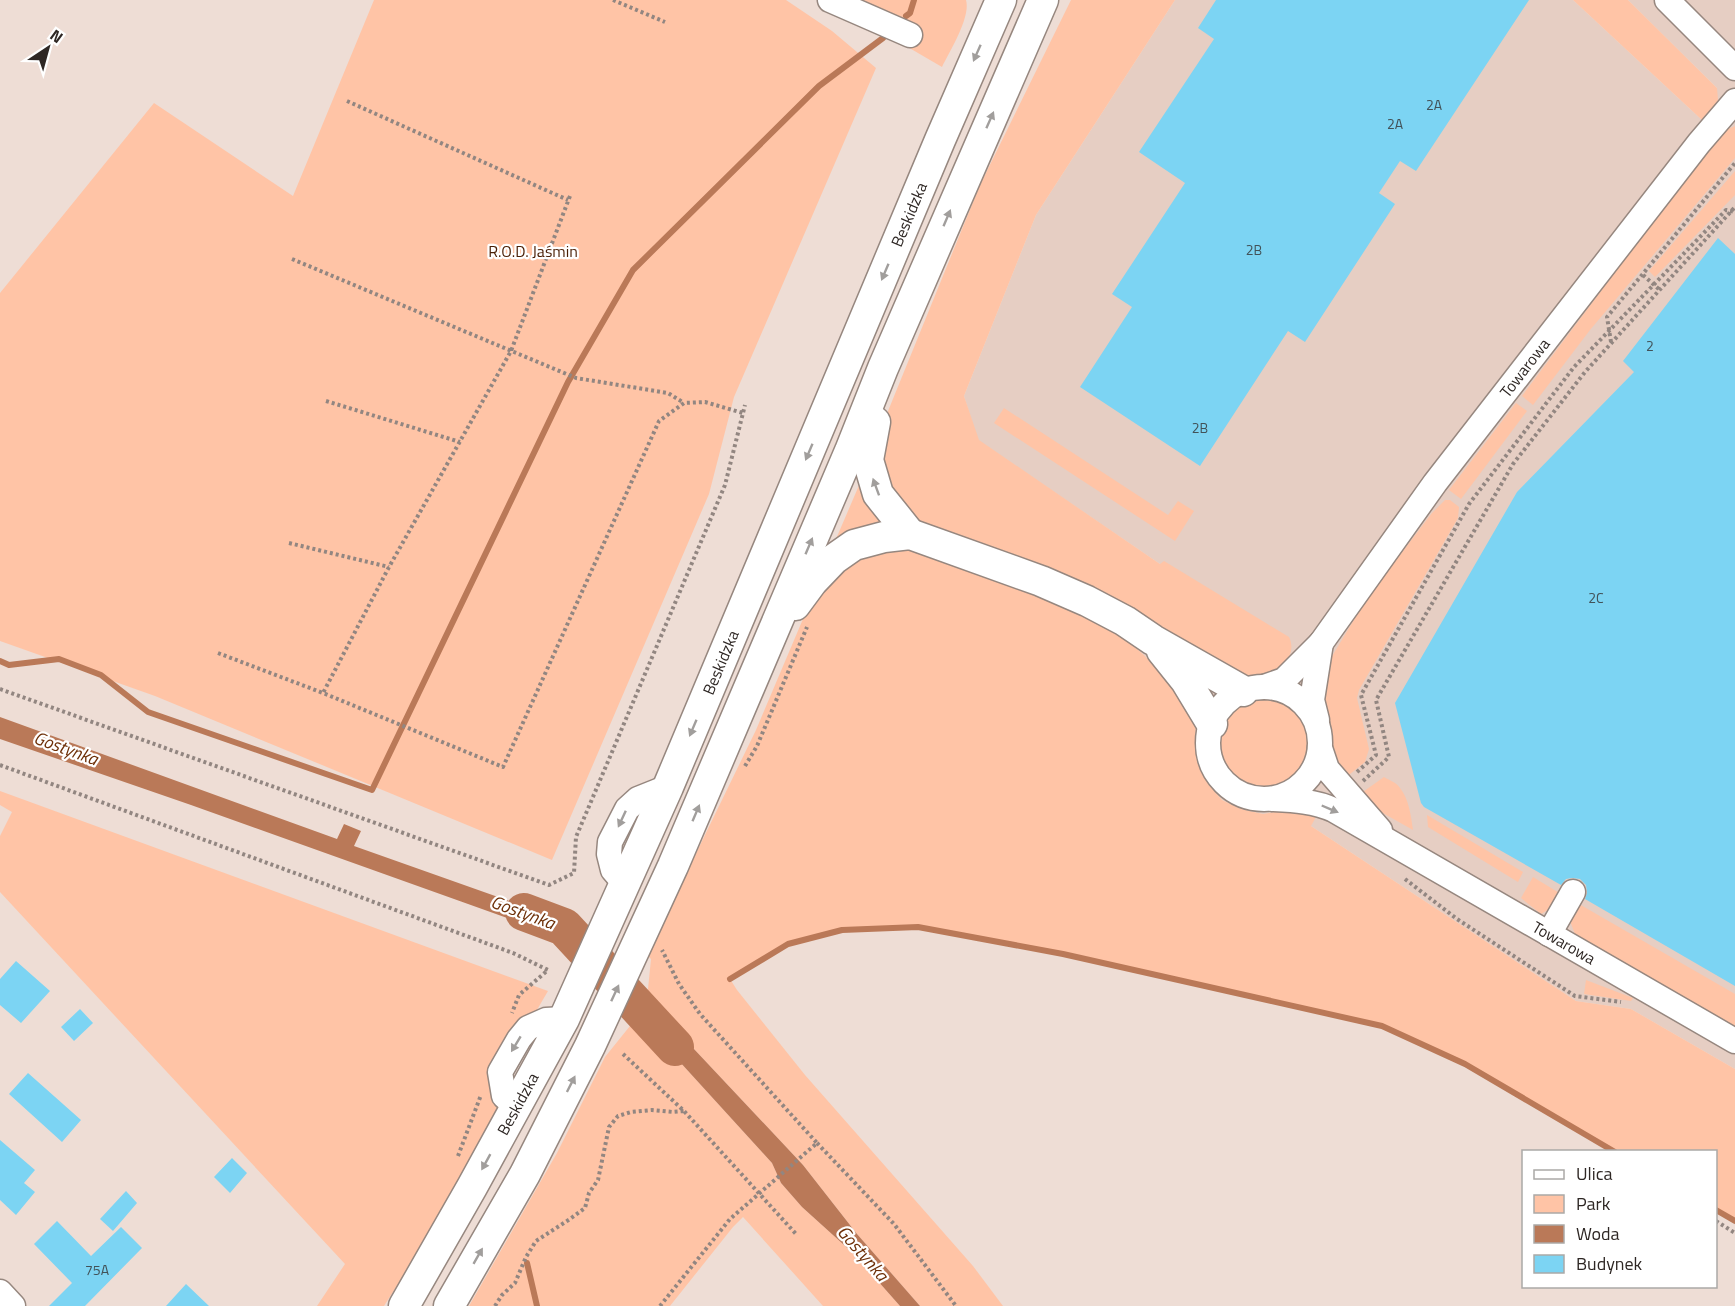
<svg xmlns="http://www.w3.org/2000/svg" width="1735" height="1306" viewBox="0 0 1735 1306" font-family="'Titillium Web',sans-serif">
<rect width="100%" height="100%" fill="#eeddd5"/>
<path fill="#e6cec3" d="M 1175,0 L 1573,0 L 1703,121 L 1717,88 L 1628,0 L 1735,0 L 1735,1069 L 1631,1009 L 1576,1001 L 1311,826 L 1290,810 L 1263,814 L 1241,809 L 1222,800 L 1209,785 L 1197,762 L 1195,716 L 1168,677 L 1136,648 L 1145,592 L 1160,564 L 978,440 L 964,396 L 1036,215 Z"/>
<path fill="#ffc4a6" d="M 374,0 L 786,0 L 832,31 L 876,68 L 734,397 L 709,494 L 552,860 L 155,696 L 0,641 L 0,293 L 154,103 L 293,196 Z
M 827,0 L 966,0 C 971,17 950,51 942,67 Z
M 1071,0 L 1175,0 L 1036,215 L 964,396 L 979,440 L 1160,564 L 1164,561 L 1289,637 C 1298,655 1280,673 1263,678 C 1258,679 1252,679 1247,680 L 913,523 L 877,467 L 886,416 L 980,185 Z
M 1573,0 L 1628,0 L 1717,88 L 1718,100 L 1703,121 Z
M 1735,126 L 1735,158 L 1590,330 L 1533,405 L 1522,396 L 1717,137 L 1724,131 Z
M 1735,171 L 1735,195 L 1655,277 L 1649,271 Z
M 1516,403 L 1527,411 L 1461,499 L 1449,490 Z
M 1004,408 L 1168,515 L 1178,501 L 1194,511 L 1175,541 L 994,423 Z
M 860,483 L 892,530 L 833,546 Z
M 1445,500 L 1450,500 L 1459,507 L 1458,518 L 1359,690 L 1357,698 L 1369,749 L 1365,762 L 1345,778 L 1331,757 L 1330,740 L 1318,686 L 1328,663 L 1367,598 L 1432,513 Z
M 902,548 L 918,551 L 1061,601 L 1128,635 L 1136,648 L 1168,677 L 1195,716 L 1197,762 L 1209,785 L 1222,800 L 1241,809 L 1263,814 L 1294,809 L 1317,815 L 1311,826 L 1576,1001 L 1631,1009 L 1735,1069 L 1735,1219 L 1716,1208 L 1716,1152 L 1618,1151 L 1465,1064 L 1382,1026 L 1135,970 L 918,927 L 842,930 L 788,944 L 730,979 L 737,990 L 805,1075 L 973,1266 L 1003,1306 L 920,1306 L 857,1234 L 803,1165 L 647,999 L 651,959 L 648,956 L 668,911 L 756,730 L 814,593 L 844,560 Z
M1216 745a47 47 0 1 1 94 0a47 47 0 1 1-94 0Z
M 1384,777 C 1389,780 1397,783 1400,788 C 1409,799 1411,816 1413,830 L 1381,812 L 1360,794 Z
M 0,791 L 548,991 L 496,1080 L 500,1103 L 432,1231 L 384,1306 L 317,1306 L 345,1264 L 0,892 L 0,836 L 12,812 L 0,805 Z
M 1427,815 L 1523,872 L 1518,882 L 1428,827 Z
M 1533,877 L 1561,894 L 1551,908 L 1541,914 L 1521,898 Z
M 1579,904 L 1735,994 L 1735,1030 L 1576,937 L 1570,921 Z
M 1586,980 L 1633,998 L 1631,1001 L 1584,994 Z
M 638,1016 L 772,1163 L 781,1183 L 802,1207 L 854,1254 L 900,1306 L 823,1306 L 743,1217 L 733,1227 L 670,1306 L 469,1306 L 557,1153 L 605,1057 Z"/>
<path fill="#ba7958" d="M 0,717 L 337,839 L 344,824 L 361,831 L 354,846 L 574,924 L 566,939 L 191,805 L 0,739 Z
M 647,999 L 803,1165 L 857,1234 L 920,1306 L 900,1306 L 854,1254 L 802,1207 L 781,1183 L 772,1163 L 638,1016 Z"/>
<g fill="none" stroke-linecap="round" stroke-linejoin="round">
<path stroke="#ba7958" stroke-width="6" d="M 906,16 L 910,13 L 914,0
M 0,661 L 9,665 L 59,659 L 101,675 L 148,712 L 372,790 L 568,382 L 633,270 L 819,86 L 883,38
M 730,979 L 788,944 L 842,930 L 918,927 L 1063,954 L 1382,1026 L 1465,1064 L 1615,1152
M 1716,1210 L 1735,1221
M 527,1263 L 537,1306"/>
<path stroke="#ba7958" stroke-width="38" d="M 524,912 L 564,927 L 675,1047"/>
</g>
<path fill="#7cd4f3" d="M 1216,0 L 1529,0 L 1416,171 L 1400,161 L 1379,193 L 1395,204 L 1305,342 L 1288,331 L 1200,466 L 1080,387 L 1132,307 L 1112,294 L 1185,183 L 1139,152 L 1214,39 L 1198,28 Z
M 1718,238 L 1735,254 L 1735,986 L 1585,899 L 1587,893 L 1586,885 L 1580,879 L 1572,878 L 1566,879 L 1561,885 L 1424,807 L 1421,803 L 1395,703 L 1517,492 L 1634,372 L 1623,361 Z
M 16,961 L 50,991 L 21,1023 L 0,1005 L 0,979 Z
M 80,1009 L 93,1023 L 74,1041 L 61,1027 Z
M 28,1073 L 81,1120 L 62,1142 L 9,1094 Z
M 0,1140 L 35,1170 L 24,1183 L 35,1192 L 16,1215 L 0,1200 Z
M 232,1158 L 247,1173 L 230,1193 L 214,1177 Z
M 126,1191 L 137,1203 L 113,1231 L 100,1219 Z
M 57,1221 L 91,1256 L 121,1227 L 142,1248 L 85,1306 L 49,1306 L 72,1283 L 34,1244 Z
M 186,1284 L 209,1306 L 166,1306 Z"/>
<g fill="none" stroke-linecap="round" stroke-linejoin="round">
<g stroke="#96877f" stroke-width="27">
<g id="minor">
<path d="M 830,0 L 910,35"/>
<path d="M 1667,0 L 1735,68"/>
<path id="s1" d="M 1264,687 L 1284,680 L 1321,643 L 1435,483 L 1699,143 L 1735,101"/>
<circle cx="1264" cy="743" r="56"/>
<path d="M 1317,720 L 1312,700 L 1321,643"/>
<path d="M 1320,748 L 1327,769 L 1380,830"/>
<path id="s2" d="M 1273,799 C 1293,800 1315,801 1334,810 L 1735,1041"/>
<path d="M 625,884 L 613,870 L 609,854 L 610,842 L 627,809 L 638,799 L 668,787"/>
<path d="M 1549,934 L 1573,892"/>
<path d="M 516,1107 L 504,1096 L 500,1072 L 519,1039 L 528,1028 L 546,1020 L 564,1019"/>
<path d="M 0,1292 L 13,1306"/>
</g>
</g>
<g stroke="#96877f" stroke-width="33">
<g id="major">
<path d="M 875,422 L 868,460 L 878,494 L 910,534"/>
<path d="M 795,605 L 812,582 L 834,559 L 854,545 L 884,537 L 910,534 L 1041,581 L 1087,601 L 1125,621 L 1153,640 L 1243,691"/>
<path d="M 1162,651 L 1186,681 L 1212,724"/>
<path id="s3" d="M 404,1306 L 472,1187 L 564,1019 L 668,787 L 940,140 L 1001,0"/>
<path d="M 449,1306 L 525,1174 L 590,1046 L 673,866 L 850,451 L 883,368 L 1043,0"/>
</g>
</g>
<path stroke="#928681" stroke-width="4" stroke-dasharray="3 3" stroke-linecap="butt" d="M 613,0 L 665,22
M 347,101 L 568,200
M 570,196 L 511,351 L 389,567 L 323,693 L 503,767 L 659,421 L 684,403 L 705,402 L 743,413
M 292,259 L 576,378 L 668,393 L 684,403
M 1643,275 L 1660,290
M 1611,342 L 1607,317 L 1735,163
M 326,401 L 460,442
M 289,543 L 389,567
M 218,653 L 323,693
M 0,689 L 549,885 L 574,873 L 576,837 L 725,485 L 745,405
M 0,765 L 513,953 L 548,970 L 519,995 L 512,1013
M 745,766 L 757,746 L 807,627
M 1357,772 L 1376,755 L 1361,695 L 1469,504 L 1574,367 L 1726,210 L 1735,212
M 1363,781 L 1389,757 L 1376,700 L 1513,464 L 1585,372 L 1735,207
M 1405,879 L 1457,919 L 1575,996 L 1621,1002
M 623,1054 L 684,1111 L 796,1234
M 817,1143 L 894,1224 L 956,1306
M 458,1156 L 481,1095
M 1716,1221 L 1735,1233
M 495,1306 L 502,1295 L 515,1283 L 526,1257 L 536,1241 L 570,1219 L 585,1208 L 589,1193 L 598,1180 L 609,1127 L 618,1116 L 631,1112 L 652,1110 L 673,1112 L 684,1111
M 660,1306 L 730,1219 L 817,1143 L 700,1014 L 679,984 L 662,950"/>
<use href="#minor" stroke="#fff" stroke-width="24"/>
<use href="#major" stroke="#fff" stroke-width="30"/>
</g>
<defs><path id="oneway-solid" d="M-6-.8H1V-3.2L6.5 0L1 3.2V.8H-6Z" transform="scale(1.5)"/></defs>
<g fill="#a19e9c">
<use href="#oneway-solid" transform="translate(977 53) rotate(114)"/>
<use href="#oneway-solid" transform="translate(990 120) rotate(-66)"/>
<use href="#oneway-solid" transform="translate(947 218) rotate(-67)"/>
<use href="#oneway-solid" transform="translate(885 272) rotate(113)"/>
<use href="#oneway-solid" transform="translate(809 452) rotate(113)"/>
<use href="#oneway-solid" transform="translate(876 487) rotate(-110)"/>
<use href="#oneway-solid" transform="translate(809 546) rotate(-67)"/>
<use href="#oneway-solid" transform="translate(693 728) rotate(113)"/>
<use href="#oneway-solid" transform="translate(1330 809) rotate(23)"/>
<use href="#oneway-solid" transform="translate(696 813) rotate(-67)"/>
<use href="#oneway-solid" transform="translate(622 819) rotate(115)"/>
<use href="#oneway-solid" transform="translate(615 993) rotate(-65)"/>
<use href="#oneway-solid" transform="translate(516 1044) rotate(121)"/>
<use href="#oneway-solid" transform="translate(571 1084) rotate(-63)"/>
<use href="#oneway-solid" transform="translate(486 1162) rotate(119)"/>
<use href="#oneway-solid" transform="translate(478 1256) rotate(-60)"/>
</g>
<g text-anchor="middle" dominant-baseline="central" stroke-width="4.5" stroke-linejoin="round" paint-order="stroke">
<g font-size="14" fill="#425258">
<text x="1434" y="104">2A</text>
<text x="1395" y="123">2A</text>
<text x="1254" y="249">2B</text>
<text x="1650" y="345">2</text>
<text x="1200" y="427">2B</text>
<text x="1596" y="597">2C</text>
<text x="97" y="1269">75A</text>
</g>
<g font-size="16" fill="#2e2724" stroke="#fff">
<text stroke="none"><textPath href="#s3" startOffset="1204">Beskidzka</textPath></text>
<text stroke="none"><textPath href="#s1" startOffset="416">Towarowa</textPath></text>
<text stroke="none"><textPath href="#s3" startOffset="718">Beskidzka</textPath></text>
<text stroke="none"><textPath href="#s2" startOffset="328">Towarowa</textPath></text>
<text stroke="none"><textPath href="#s3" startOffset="232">Beskidzka</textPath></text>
</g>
<g font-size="16" fill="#4a1f05" stroke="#fff">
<text x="533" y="251">R.O.D. Jaśmin</text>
</g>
<g font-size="18" font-style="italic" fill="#6d2f07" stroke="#fff">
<text transform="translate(66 748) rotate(20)">Gostynka</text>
<text transform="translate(523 912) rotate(20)">Gostynka</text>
<text transform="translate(863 1253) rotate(49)">Gostynka</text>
</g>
</g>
<rect x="1522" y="1150" width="195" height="138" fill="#ffffff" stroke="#aba9a7" stroke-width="1.5"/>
<rect x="1534" y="1170" width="30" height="9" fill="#ffffff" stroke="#aba9a7" stroke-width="1.5"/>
<text x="1576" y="1180" font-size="18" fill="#2e2724">Ulica</text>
<rect x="1534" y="1195" width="30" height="18" fill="#ffc4a6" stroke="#aba9a7" stroke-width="1.5"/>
<text x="1576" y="1210" font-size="18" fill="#2e2724">Park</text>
<rect x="1534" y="1225" width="30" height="18" fill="#ba7958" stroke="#aba9a7" stroke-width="1.5"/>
<text x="1576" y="1240" font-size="18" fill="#2e2724">Woda</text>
<rect x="1534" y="1255" width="30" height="18" fill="#7cd4f3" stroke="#aba9a7" stroke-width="1.5"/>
<text x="1576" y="1270" font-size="18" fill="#2e2724">Budynek</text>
<g transform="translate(48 48) rotate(36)" stroke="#ffffff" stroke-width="4.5" paint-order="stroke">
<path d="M0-4.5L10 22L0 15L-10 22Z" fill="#2e2724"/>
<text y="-9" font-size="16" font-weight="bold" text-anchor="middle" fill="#2e2724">N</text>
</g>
</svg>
